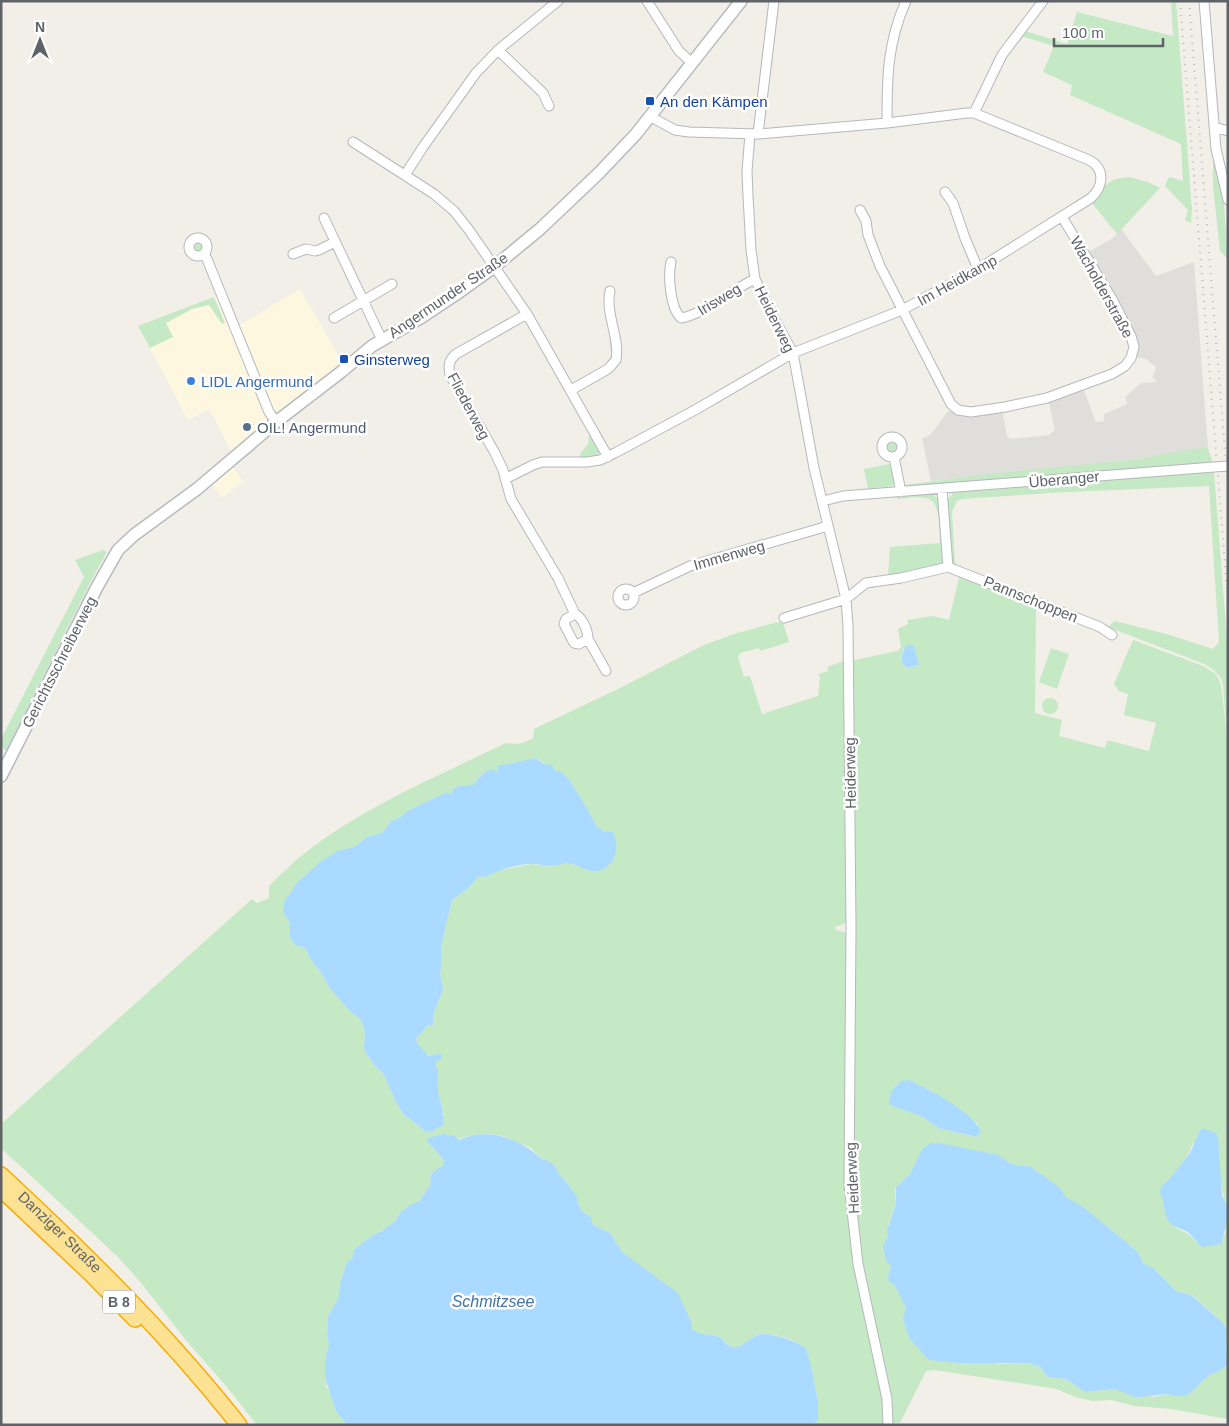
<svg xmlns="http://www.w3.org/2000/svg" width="1229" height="1426" viewBox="0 0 1229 1426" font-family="Arial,sans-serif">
<rect width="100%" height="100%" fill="#f1efe8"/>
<path fill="#fef7e0" d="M 300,289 L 343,363 L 281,412 L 269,410 L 236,327 Z
M 221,295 L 270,421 L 232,453 L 209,409 L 188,420 L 138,326 Z
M 231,465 L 243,481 L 222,498 L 210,482 Z"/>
<path fill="#e0deda" d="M 1121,229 L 1156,276 L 1194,262 L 1208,448 L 1120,462 L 931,481 L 922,438 L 927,437 L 932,433 L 948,411 L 966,413 L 1002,409 L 1007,436 L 1011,439 L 1049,435 L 1055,430 L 1048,399 L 1083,388 L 1096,422 L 1104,421 L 1104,414 L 1127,404 L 1125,397 L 1141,383 L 1156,382 L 1155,378 L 1152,378 L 1156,367 L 1146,359 L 1134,356 L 1136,346 L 1087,253 L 1113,238 Z"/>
<path fill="#c5e8c5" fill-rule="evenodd" d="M 1171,1 L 1176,1 L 1192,210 L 1191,223 L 1185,220 L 1188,210 L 1165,186 L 1169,177 L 1183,181 L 1181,144 L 1070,95 L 1072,85 L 1043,72 L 1054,46 L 1021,36 L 1025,31 L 1067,44 L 1077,12 L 1173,36 Z
M 1213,148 L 1223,192 L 1228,259 L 1220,251 L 1213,186 Z
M 1130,177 L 1148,182 L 1160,188 L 1117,234 L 1092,203 C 1109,186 1102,179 1130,177 Z
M193.5 247a5.5 5.5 0 1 1 11 0a5.5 5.5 0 1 1-11 0Z
M 214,297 L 225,323 L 222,324 L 209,305 L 192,309 L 166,323 L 173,337 L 150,348 L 138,326 Z
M 591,435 L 599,448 L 599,453 L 595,456 L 581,458 L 580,454 L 588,444 L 589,436 Z
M885 447a7 7 0 1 1 14 0a7 7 0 1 1-14 0Z
M 1202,448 L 1208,448 L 1213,463 L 904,489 L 903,485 L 999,473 L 1141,459 L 1163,454 Z
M 894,463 L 895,483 L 892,486 L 868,489 L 864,469 Z
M 1214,472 L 1228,653 L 1228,1208 C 1222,1199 1218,1166 1220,1156 L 1193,1143 C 1188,1159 1174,1175 1161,1187 C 1164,1201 1163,1218 1177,1228 C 1186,1234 1189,1232 1196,1242 L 1225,1235 L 1225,1225 L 1228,1222 L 1228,1351 L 1226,1343 L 1226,1328 L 1222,1322 L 1192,1295 L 1176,1291 L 1153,1268 L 1143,1263 L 1138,1252 L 1082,1207 L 1067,1198 L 1058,1187 L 1031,1167 L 1011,1164 L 999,1155 L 922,1149 L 910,1174 L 896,1187 L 895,1191 L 896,1204 L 888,1225 L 891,1266 L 888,1276 C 895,1285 907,1301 906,1313 L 998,1364 L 1029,1363 L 1040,1367 L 1048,1377 L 1066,1379 L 1085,1392 L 1115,1389 L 1154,1397 L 1168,1394 L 1175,1396 L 1183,1396 L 1189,1394 L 1207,1377 L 1224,1368 L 1228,1359 L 1228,1419 L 1171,1409 L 1135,1406 L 1111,1400 L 1093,1401 L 1075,1397 L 1057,1389 L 935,1370 L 926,1371 L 900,1423 L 890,1423 L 860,1264 L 851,1184 L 850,661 L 898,651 L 901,647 L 898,629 L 908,624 L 907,620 L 932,616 L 949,620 L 960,574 L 1036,604 L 1035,713 L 1062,720 L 1059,736 L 1105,748 L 1107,741 L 1111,741 L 1149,751 L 1156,723 L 1124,715 L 1128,694 L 1119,691 L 1114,684 L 1133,640 L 1203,666 L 1216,674 L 1221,685 L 1227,737 L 1223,685 C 1221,674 1213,669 1204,664 L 1108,627 L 1115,621 L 1170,635 L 1213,649 L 1219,642 L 1209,486 L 1066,492 L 962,499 L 957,501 L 952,512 L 955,562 L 959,567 L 994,580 L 1019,593 L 953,566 L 950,562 L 947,500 L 954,492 L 960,490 ZM 914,646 L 919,665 L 906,668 L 904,667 C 902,660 900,655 904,648 ZM 926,1088 L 956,1107 L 978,1124 L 977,1137 L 938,1128 L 921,1116 Z
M 927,493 L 935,496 L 939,500 L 946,557 L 942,564 L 888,578 L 890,547 L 940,543 C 939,530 942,500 925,498 C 916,496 906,498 897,499 L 897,496 Z
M 103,550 L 107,552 L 93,577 L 6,751 L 1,746 L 1,739 L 84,577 L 75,560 Z
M 778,622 L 783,623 L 789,642 L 760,651 L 759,648 L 740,653 L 738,657 L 744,677 L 750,676 L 762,714 L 818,696 L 820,678 L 819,674 L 829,671 L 827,667 L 846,660 L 850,917 L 846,923 L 835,927 L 836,930 L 847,933 L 848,1184 L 886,1399 L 887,1425 L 813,1425 L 818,1420 L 818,1402 L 813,1374 L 805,1348 C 803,1347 801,1345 799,1344 C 791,1338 770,1333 760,1334 C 747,1335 739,1361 720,1337 L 699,1333 L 692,1329 L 635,1262 L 622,1252 L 611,1234 L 592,1224 L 587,1214 L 582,1211 L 567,1183 L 560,1175 L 554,1165 L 543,1160 L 531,1148 L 504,1136 L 487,1134 L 465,1137 L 432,1147 L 444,1160 L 443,1165 L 434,1171 L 430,1177 L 431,1184 L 419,1201 L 401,1212 L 395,1221 L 382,1231 L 373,1235 L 355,1250 L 352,1259 L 347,1262 L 340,1284 L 338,1299 L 328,1316 L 327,1335 L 329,1344 L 325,1361 L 325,1378 L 327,1388 L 332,1395 L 333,1403 L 336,1411 L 347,1425 L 257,1425 L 226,1386 L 185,1339 L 142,1284 L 118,1257 L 1,1148 L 1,1124 L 252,899 L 257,903 L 269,898 L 269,886 C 280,875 292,863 305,853 C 365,806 438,776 506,743 L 519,744 L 533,739 L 534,729 L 618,689 L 704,645 L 734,634 ZM 536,758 L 568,778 L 587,808 L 596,826 L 605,832 L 596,872 L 571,864 L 554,864 L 550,867 L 532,864 L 495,871 L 486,877 L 479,876 L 466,890 L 452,900 L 441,946 L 442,964 L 440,974 L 443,990 L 433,1015 L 433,1025 L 428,1025 L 416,1039 C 418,1050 429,1056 439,1059 L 436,1061 C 436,1079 438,1098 444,1115 L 431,1132 L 425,1131 L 403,1114 L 395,1100 L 383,1073 L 374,1065 L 364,1049 L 365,1032 L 361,1020 L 351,1012 L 330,989 L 322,974 L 311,960 L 305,948 C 302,947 297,946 294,944 C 280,932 308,883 315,868 L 320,862 L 338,852 L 354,847 L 367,837 L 382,833 L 391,821 L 399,818 L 409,810 L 447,792 L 452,795 L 460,786 L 472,785 L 485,772 L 498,773 L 514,762 L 522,762 Z
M 1051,648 L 1069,654 L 1057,689 L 1039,682 Z
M1042 706a8 8 0 1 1 16 0a8 8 0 1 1-16 0Z"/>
<path fill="#aadaff" d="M 910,645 L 914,646 L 919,665 L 906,668 C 900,662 901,653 906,646 Z
M 536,758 L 544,764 L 552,765 L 554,770 L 559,771 L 568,778 L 587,808 L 596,826 L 605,832 L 612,831 C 621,845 616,867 598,871 C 589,873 580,866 572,864 C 564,862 557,866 549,866 C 545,867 539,864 534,864 C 521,863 497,870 486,877 L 479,876 L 466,890 L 452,900 L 441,946 L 442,964 L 440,974 L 443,990 L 433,1015 L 433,1025 L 428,1025 L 416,1039 L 418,1044 L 429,1056 L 438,1054 L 442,1055 L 441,1059 L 436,1062 L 436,1067 L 438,1068 C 438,1075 437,1082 438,1089 C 439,1101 445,1112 443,1125 L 431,1132 L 425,1131 L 403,1114 L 395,1100 L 383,1073 L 374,1065 L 364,1049 L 365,1032 L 361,1020 L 351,1012 L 330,989 L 322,974 L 311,960 L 305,948 L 295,945 L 290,938 L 290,923 L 283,912 L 284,902 L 297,883 L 320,862 L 338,851 L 354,847 L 367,837 L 382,833 L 391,821 L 399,818 L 409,810 L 447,792 L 452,795 L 453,789 L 460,786 L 472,785 L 485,772 L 492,769 L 498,772 L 498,766 Z
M 909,1080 C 928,1089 973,1112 981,1131 L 977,1137 L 938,1128 L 921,1116 L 900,1109 L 889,1104 L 891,1092 L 901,1081 Z
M 1205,1129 L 1216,1133 L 1218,1138 L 1222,1195 L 1228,1208 L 1228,1222 C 1224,1226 1224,1238 1221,1244 L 1202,1247 C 1197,1243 1195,1239 1191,1235 C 1185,1228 1173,1229 1168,1220 C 1163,1211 1165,1202 1160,1193 L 1161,1187 L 1171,1177 L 1190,1153 L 1200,1130 Z
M 444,1134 L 454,1136 L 459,1140 C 489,1126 521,1139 543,1160 L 547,1160 L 554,1165 L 560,1175 L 567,1183 L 577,1197 L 577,1202 L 582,1211 L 592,1218 L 592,1224 L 611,1234 L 622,1252 L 678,1293 L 692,1324 L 692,1329 L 699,1333 L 720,1337 C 738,1361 747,1335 761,1334 C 770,1333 791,1339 799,1344 C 801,1345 803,1347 806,1348 L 813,1374 L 818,1402 L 818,1420 L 813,1425 L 347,1425 L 336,1411 L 325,1378 L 325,1361 L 329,1344 L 327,1335 L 328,1316 L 338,1299 L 340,1284 L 347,1262 L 352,1259 L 354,1250 L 373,1235 L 382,1231 L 395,1221 L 401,1212 L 409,1206 L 419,1201 L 431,1184 L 430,1177 L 434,1171 L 443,1165 L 444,1160 L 427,1141 L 428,1138 Z
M 931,1143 L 938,1143 L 999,1155 L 1011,1164 L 1031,1167 L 1059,1187 L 1067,1198 L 1082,1206 L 1138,1252 L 1143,1263 L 1153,1268 L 1176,1291 L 1191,1295 L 1222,1322 L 1226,1328 L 1227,1364 L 1224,1368 L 1207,1377 L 1189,1394 L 1183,1396 L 1175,1396 L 1168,1394 L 1141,1397 L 1135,1397 L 1115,1389 L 1085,1392 L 1066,1379 L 1048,1377 L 1040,1367 L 1029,1363 L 960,1363 L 929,1360 L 909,1338 L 903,1318 L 906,1308 L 894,1284 L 889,1282 L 888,1276 L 891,1266 L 886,1260 L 883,1245 L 888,1237 L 887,1230 L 896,1204 L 896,1187 L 910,1174 L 922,1149 Z"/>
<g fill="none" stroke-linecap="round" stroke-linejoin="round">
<g stroke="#b5b8bc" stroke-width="11">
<path id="street" d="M 647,1 L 679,51 L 692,63
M 1204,1 L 1216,149 L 1228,200
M 498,50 L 543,93 L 549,106
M 974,113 L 1002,55 L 1043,1
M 887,123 C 887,78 887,44 906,1
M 1214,127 L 1228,131
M 750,134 L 747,171 L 748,196 L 751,250 L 755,279 L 774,318 L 793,353 L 814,468 L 846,599 L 848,626 L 851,927 L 849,1184 L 858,1264 L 887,1399 L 888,1425
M 758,134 L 774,1
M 353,142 L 434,194 L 454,211 L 469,230 L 527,314 L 608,457
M 405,175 L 423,147 L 476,73 L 498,50 L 558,1
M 945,192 L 953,203 L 965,238 L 978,269
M 860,210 L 866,221 L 868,235 L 880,266 L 951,404 L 958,410 L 971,412 L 1005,407 L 1047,398 L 1112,374 L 1125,366 L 1131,358 L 1134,347 L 1131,336 L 1112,299 L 1062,217
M 324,218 L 382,340
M189 247a9 9 0 1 1 18 0a9 9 0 1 1-18 0Z
M 293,254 L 306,249 L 315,251 L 319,250 L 335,242
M 204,255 L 207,259 L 269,412 L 276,422
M 671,262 C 668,276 670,308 681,318 C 700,316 735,288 755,279
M 527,314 L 456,354 C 449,360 448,365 450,375 L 495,453 L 503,470 L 511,499 L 558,578 L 575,614 C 583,618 588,631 588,639 L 606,671
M 334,318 L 392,284
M 571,390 L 608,369 L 616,360 C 620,337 605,314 610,291
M882 447a10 10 0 1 1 20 0a10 10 0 1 1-20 0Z
M 894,457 L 901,492
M 505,479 L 533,465 L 542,462 L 587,462 L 600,460 L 615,453 L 695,410 L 793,353 L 902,310 L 978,269 L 1091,198 C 1103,187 1106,169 1089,160 L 974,113 L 967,113 L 887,123 L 758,134 L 689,132 L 675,130 L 651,117
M 942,489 L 948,567 L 1100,627 L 1112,635
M 823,501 L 843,496 L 1214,467
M618 597a8 8 0 1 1 16 0a8 8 0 1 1-16 0Z
M 633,593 L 690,566 L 828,526
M 575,614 L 566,619 L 564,624 L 574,643 L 579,644 L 588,639
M 784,618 L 846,599 L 866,583 L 901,578 L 948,567"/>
</g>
<g stroke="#b6babf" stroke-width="14">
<path id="secondary" d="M 1,776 L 97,587 L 118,550 L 134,535 L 197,489 L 276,422 L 341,372 L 372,346 L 422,317 L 455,295 L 494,267 L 540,229 L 599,173 L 636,134 L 741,1"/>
</g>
<g stroke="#f9ab00" stroke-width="18">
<g id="highway">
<path id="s1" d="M 1,1175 C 86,1254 167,1334 239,1425"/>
<path d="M 1,1189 L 89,1272 L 135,1319"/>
</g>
</g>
<use href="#street" stroke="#fff" stroke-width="9"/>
<use href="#secondary" stroke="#fff" stroke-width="11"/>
<use href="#highway" stroke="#fde293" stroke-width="15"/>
<path stroke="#b6b7b8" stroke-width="2" stroke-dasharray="1 6" stroke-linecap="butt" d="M 1180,1 L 1228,602
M 1189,1 L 1228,490"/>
<g stroke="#b5b8bc" stroke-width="11" stroke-linecap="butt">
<path id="street-bridge" d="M 1214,467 L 1228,466"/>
</g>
<use href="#street-bridge" stroke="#fff" stroke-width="9"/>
</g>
<g fill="#1a4fb4" stroke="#fff" stroke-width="2">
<rect x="645" y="96" width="10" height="10" rx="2.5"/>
<rect x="339" y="354" width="10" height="10" rx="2.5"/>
</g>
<circle fill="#3f7fe0" stroke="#fff" stroke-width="2" cx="191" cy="381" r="5"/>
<circle fill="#5c6f8a" stroke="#fff" stroke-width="2" cx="247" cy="427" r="5"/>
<g text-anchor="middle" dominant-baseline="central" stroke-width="5" stroke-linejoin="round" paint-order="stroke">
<rect fill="#fff" stroke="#8f9295" stroke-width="1" x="103" y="1290.5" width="32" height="23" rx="4"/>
<g font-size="14" font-weight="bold" fill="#5f6368">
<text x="119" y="1302">B 8</text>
</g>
<g font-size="15" fill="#164399" stroke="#fff" text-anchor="start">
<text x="660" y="101">An den Kämpen</text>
<text x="354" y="359">Ginsterweg</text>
</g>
<g font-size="15" fill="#5f6368" stroke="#fff">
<text transform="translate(957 280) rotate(-29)">Im Heidkamp</text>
<text transform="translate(1102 287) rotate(61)">Wacholderstraße</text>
<text transform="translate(448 295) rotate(-34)">Angermunder Straße</text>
<text transform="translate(719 299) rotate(-31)">Irisweg</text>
<text transform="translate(775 319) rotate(64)">Heiderweg</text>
<text transform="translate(469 406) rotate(62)">Fliederweg</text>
<text transform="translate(1064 479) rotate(-5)">Überanger</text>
<text transform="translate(729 555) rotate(-16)">Immenweg</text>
<text transform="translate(1031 599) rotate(22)">Pannschoppen</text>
<text transform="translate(59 662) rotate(-63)">Gerichtsschreiberweg</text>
<text transform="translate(850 773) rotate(-91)">Heiderweg</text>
<text transform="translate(852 1178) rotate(-93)">Heiderweg</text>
<text stroke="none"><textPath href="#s1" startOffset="82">Danziger Straße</textPath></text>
</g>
<g font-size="15" fill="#366cbe" stroke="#fff" text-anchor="start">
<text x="201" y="381">LIDL Angermund</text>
</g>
<g font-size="15" fill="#4e5e75" stroke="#fff" text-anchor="start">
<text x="257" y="427">OIL! Angermund</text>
</g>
<g font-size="16" font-style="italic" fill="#4174aa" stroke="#fff">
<text x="493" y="1301">Schmitzsee</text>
</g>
</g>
<rect width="1229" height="1426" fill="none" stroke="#5f6368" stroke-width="5"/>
<g transform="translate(40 40)" stroke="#ffffff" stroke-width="4" paint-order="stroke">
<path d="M0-4L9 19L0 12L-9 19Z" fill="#5f6368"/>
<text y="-8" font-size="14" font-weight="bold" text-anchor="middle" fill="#5f6368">N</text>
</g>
<path d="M1054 38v8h109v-8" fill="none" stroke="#5f6368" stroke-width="2.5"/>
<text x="1062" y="38" font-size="15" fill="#5f6368" stroke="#ffffff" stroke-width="4" paint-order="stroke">100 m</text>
</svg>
